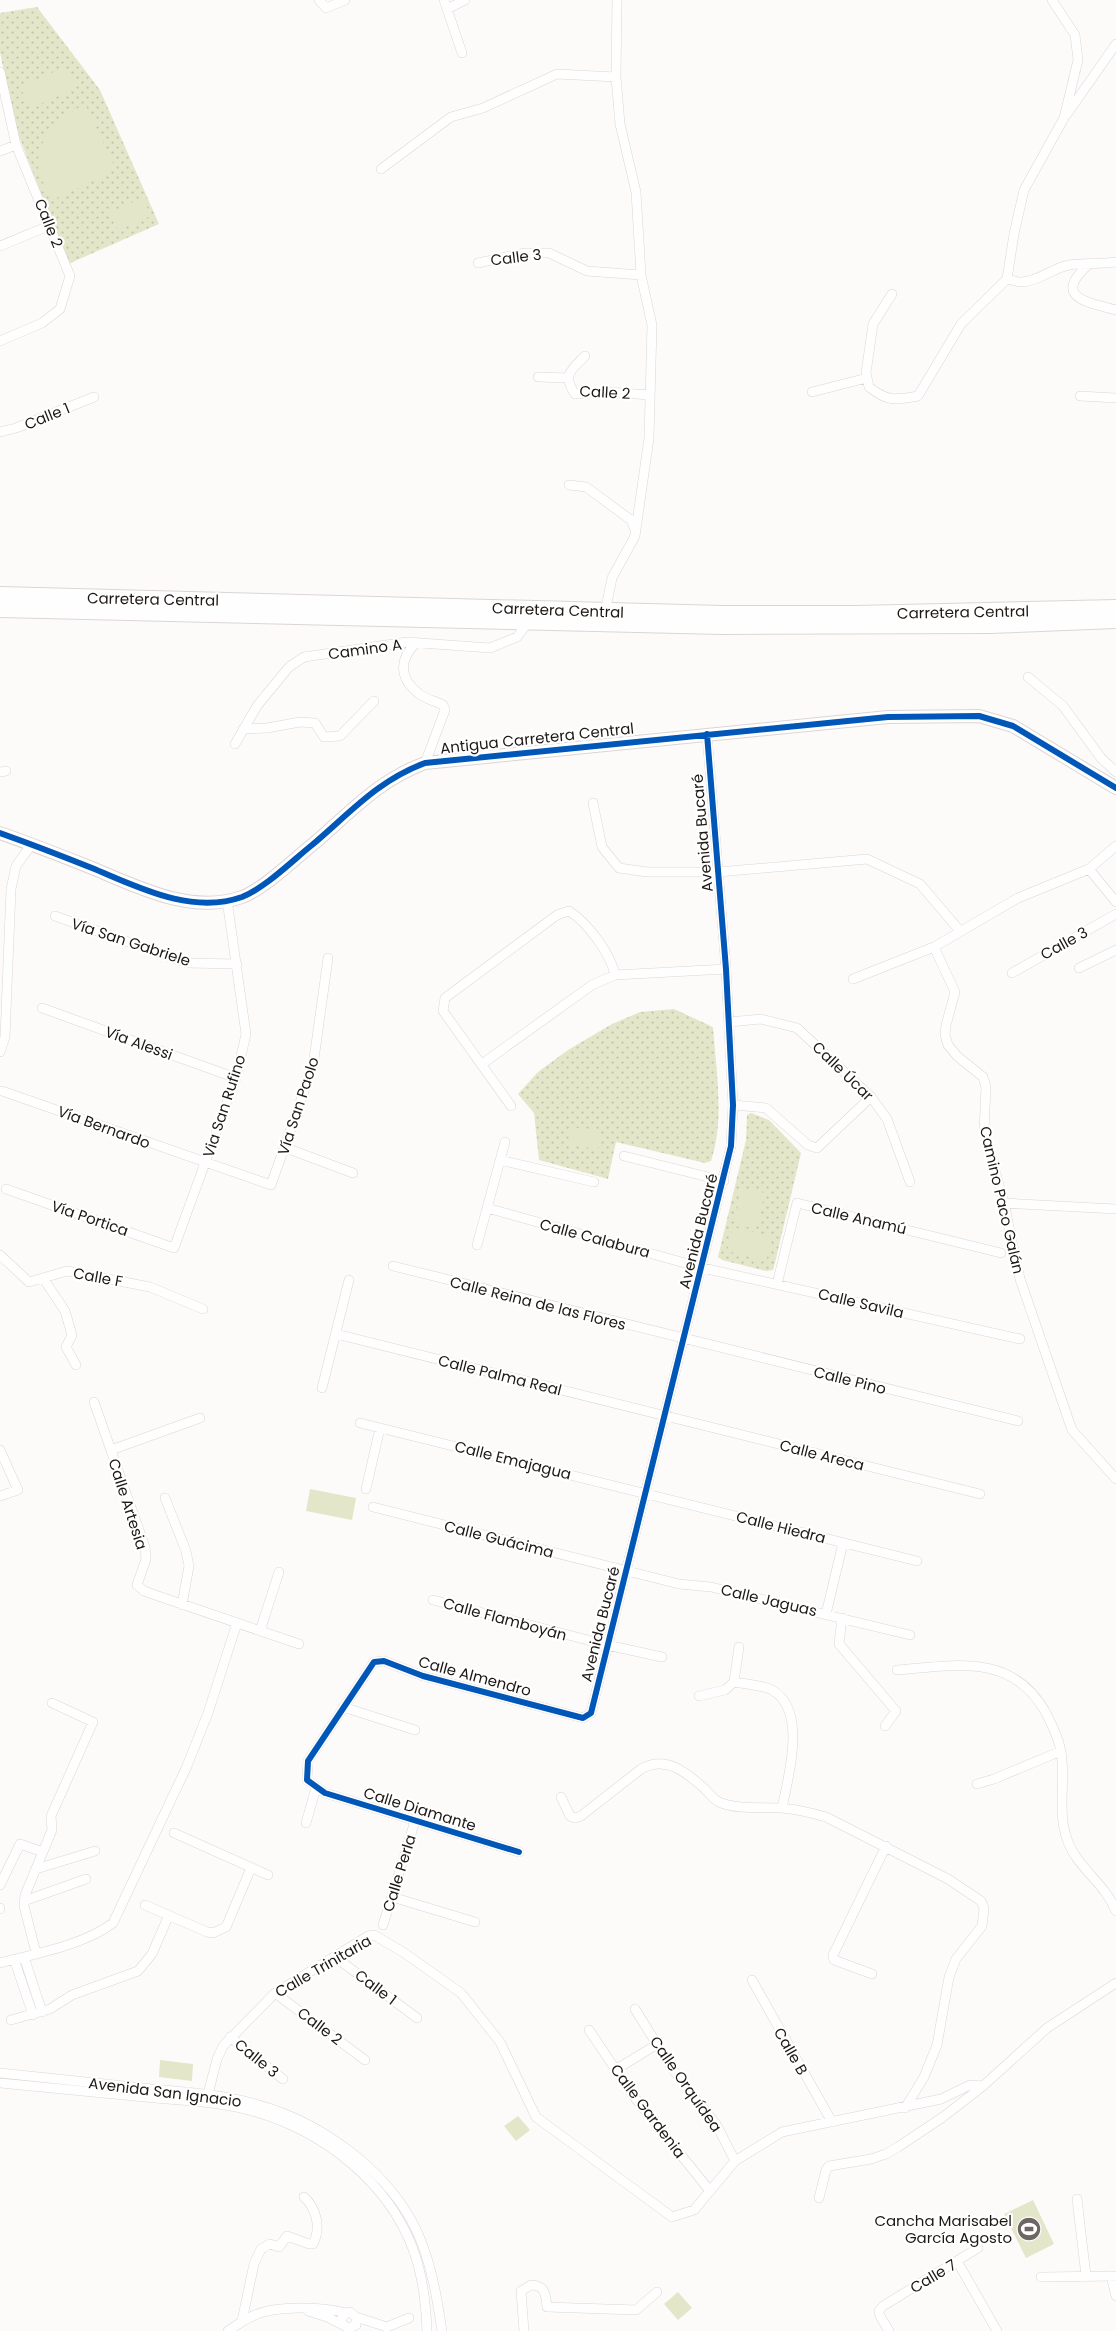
<svg xmlns="http://www.w3.org/2000/svg" width="1116" height="2331" viewBox="0 0 1116 2331" font-family="Poppins,sans-serif">
<defs>
<pattern id="park-dots" width="8" height="8" patternUnits="userSpaceOnUse" patternTransform="scale(1.25)"><rect width="8" height="8" fill="#e3e6c8"/><path d="M2 2h.1M6 6h.1" fill="none" stroke="#c2c5ab" stroke-width="1.8" stroke-linecap="round"/></pattern>
</defs>
<rect width="100%" height="100%" fill="#fdfbfa"/>
<path fill="url(#park-dots)" d="M 37,7 L 100,90 L 159,224 L 68,264 L 15,126 L 0,52 L 0,13 Z
M 674,1009 L 713,1027 C 716,1070 725,1119 711,1161 L 705,1163 L 616,1142 L 608,1179 L 539,1160 L 534,1113 L 518,1094 L 538,1072 L 568,1050 L 612,1024 L 640,1012 Z
M 751,1113 L 769,1120 L 801,1153 L 774,1267 L 773,1270 L 766,1271 L 722,1260 L 718,1257 L 746,1140 L 747,1115 Z"/>
<path fill="#e3e6c8" d="M 61,69 L 69,72 L 75,84 L 72,90 L 35,106 L 28,103 L 22,91 L 25,84 Z
M 85,104 L 114,165 L 114,169 L 109,174 L 52,200 C 48,191 41,181 39,171 C 32,141 62,116 85,104 Z
M 143,198 L 151,216 L 118,230 L 110,212 Z
M 570,1127 L 601,1131 L 598,1149 L 568,1145 Z
M 742,1188 L 765,1193 L 756,1229 L 734,1224 Z
M 733,1227 L 772,1237 L 766,1261 L 727,1251 Z
M 310,1489 L 356,1498 L 352,1520 L 306,1511 Z
M 160,2060 L 193,2064 L 192,2081 L 159,2077 Z
M 518,2116 L 530,2130 L 516,2141 L 504,2126 Z
M 1033,2200 L 1054,2244 L 1026,2258 L 1004,2214 Z
M 678,2292 L 692,2308 L 678,2320 L 664,2304 Z"/>
<g fill="none" stroke-linecap="round" stroke-linejoin="round">
<g stroke="#dbd6d5" stroke-width="10">
<path id="street" d="M 319,0 L 326,8 L 345,0
M 444,0 L 462,53
M 447,9 L 465,0
M 0,72 L 16,145 L 70,276 L 60,309 L 42,323 L 0,341
M 1067,114 L 1116,44
M 0,151 L 16,145
M 381,169 L 451,117 L 483,108 L 557,74 L 616,77
M 0,246 L 51,225
M 478,263 L 525,253 L 549,253 L 587,271 L 641,275
M 1089,264 C 1052,297 1086,302 1116,310
M 1007,279 L 1014,234 L 1024,190 L 1064,118 L 1078,60 L 1075,35 L 1052,0
M 1007,279 C 1011,280 1017,282 1022,282 C 1039,281 1053,268 1069,265 C 1085,262 1100,265 1116,262
M 892,294 L 873,324 L 866,373 L 869,387 C 888,402 895,400 918,396 L 961,324 L 1007,279
M 585,356 C 571,370 562,375 575,394 L 608,392 L 650,395
M 538,377 L 568,378
M 812,392 L 867,378
M 1080,396 L 1116,398
M 0,432 L 16,428 L 94,397
M 569,485 L 586,487 L 631,520 L 636,532
M 605,613 L 612,578 L 635,536 L 649,438 L 652,325 L 641,275 L 636,192 L 620,124 L 616,77 L 617,0
M 416,643 C 399,659 399,678 418,693 C 425,699 435,701 443,705 L 445,710 L 425,763
M 1028,677 L 1063,706 L 1101,758 L 1116,772
M 243,729 L 267,728 L 300,722 L 315,723 L 324,737 L 340,736 L 374,701
M 235,744 L 257,706 L 289,667 L 304,657 L 407,642 L 490,648 L 517,637 L 529,621
M 0,772 L 6,771
M 593,803 L 602,847 L 619,868 L 647,872 L 718,872 L 867,859 L 920,884 L 960,931
M 1089,869 L 1116,902
M 55,916 L 187,963 L 237,964
M 934,947 L 955,992 L 946,1025 L 945,1035 L 948,1045 L 957,1056 L 983,1077 L 986,1087 L 984,1131 L 1004,1203 L 1020,1279 L 1072,1430 L 1116,1479
M 1079,968 L 1116,950
M 1012,973 L 1116,914
M 853,979 L 934,947 L 1018,898 L 1089,869 L 1116,846
M 42,1008 L 236,1078
M 729,1022 L 761,1019 L 797,1028 L 871,1097 L 887,1119 L 910,1182
M 0,1052 L 5,1037 L 11,889 L 16,866 L 32,844
M 482,1064 L 592,985 L 615,975 L 726,969
M 2,1091 L 271,1185 L 313,1066 L 328,958
M 733,1105 L 766,1108 L 808,1145 L 817,1148 L 871,1097
M 511,1106 L 443,1011 L 445,998 L 557,915 L 569,911 C 587,922 611,954 615,975
M 286,1148 L 353,1173
M 624,1156 L 724,1181
M 500,1160 L 594,1182
M 6,1189 L 174,1248 L 236,1078 L 246,1034 L 227,900
M 1004,1203 L 1116,1209
M 487,1208 L 703,1268 L 1020,1339
M 477,1245 L 505,1142
M 0,1255 L 29,1282 L 67,1271 L 150,1287 L 203,1309
M 393,1266 L 1018,1421
M 43,1278 L 65,1311 L 72,1335 L 66,1347 L 76,1365
M 777,1284 L 797,1203 L 1001,1253
M 336,1334 L 980,1494
M 322,1388 L 349,1280
M 94,1402 L 145,1547 L 146,1559 L 137,1585 L 144,1591 L 164,1598 L 299,1644
M 360,1423 L 917,1561
M 0,1450 L 18,1490 L 0,1496
M 111,1450 L 200,1418
M 366,1489 L 380,1428
M 165,1498 L 186,1551 L 189,1566 L 182,1605
M 373,1507 L 679,1584 L 711,1587 L 910,1635
M 433,1600 L 607,1645 L 662,1657
M 826,1614 L 843,1543
M 842,1618 L 839,1644 L 896,1711 L 885,1726
M 260,1631 L 279,1572
M 897,1670 C 956,1665 1013,1653 1046,1713 C 1052,1725 1059,1738 1061,1752 C 1066,1780 1057,1811 1067,1839 C 1076,1867 1105,1883 1116,1911
M 734,1682 L 739,1647
M 699,1696 L 725,1690 L 734,1682 C 745,1684 762,1685 772,1690 C 808,1710 788,1778 782,1808
M 343,1707 L 415,1730
M 977,1784 L 994,1779 L 1061,1751
M 561,1797 L 570,1816 L 575,1818 L 581,1816 L 641,1769 C 666,1755 686,1772 705,1789 C 709,1793 714,1800 719,1802 C 738,1810 761,1807 781,1808 C 796,1809 812,1813 826,1817 L 948,1879 L 981,1901 L 984,1908 L 982,1926 L 956,1959 L 949,1977 L 937,2045 L 924,2077 L 905,2108
M 306,1823 L 316,1788
M 174,1833 L 268,1875
M 519,1852 L 325,1793 L 307,1780 L 308,1761 L 374,1662 L 384,1661 L 423,1676 L 583,1718 L 591,1713 L 731,1146 L 733,1105 L 726,969 L 707,734
M 36,1869 L 95,1851
M 0,1885 L 20,1844 L 43,1852
M 392,1897 L 475,1922
M 24,1901 L 86,1879
M 145,1905 L 207,1932 L 213,1933 L 226,1927 L 251,1868
M 0,1908 L 0,1909
M 383,1925 L 415,1821
M 36,1953 L 24,1906 L 25,1895 L 52,1830 L 51,1816 L 93,1722 L 52,1703
M 24,1957 L 42,2012
M 335,1957 L 417,2018
M 14,1959 L 33,2015
M 0,1963 C 35,1954 84,1945 113,1923 L 187,1766 L 208,1713 L 237,1623
M 872,1974 L 834,1960 L 833,1955 L 886,1846
M 752,1980 L 832,2122
M 275,1993 L 365,2060
M 635,2009 L 671,2067 L 716,2124 L 735,2161
M 11,2020 L 50,2009 L 72,1995 L 138,1971 L 152,1954 L 168,1917
M 589,2030 L 632,2094 L 710,2191
M 230,2037 L 283,2079
M 615,2070 L 656,2045
M 0,2073 C 48,2078 96,2083 143,2088 C 182,2092 222,2094 259,2105 C 323,2123 392,2173 419,2236 C 432,2267 437,2298 442,2331
M 0,2083 C 52,2088 103,2093 155,2098 C 189,2101 223,2102 256,2112 C 324,2132 388,2182 413,2249 C 423,2276 426,2303 427,2331
M 208,2094 L 217,2059 L 223,2046 L 275,1993 L 368,1936 L 374,1935 L 403,1952 L 461,1993 L 500,2042 L 536,2117 L 672,2217 L 694,2210 L 735,2161 L 782,2132 L 941,2099 L 970,2085 L 983,2086
M 819,2198 L 826,2170 L 829,2166 L 871,2159 L 886,2154 L 898,2147 L 943,2117 L 983,2086 L 1047,2028 L 1116,1983
M 1077,2199 L 1086,2276
M 957,2261 L 997,2331
M 1111,2276 L 1116,2296
M 1041,2277 L 1116,2276
M 308,2311 L 327,2317 L 349,2328 L 356,2325 L 356,2317 L 350,2312 L 345,2314 L 342,2318 L 342,2324
M 356,2317 L 387,2327 L 409,2318
M 242,2321 L 254,2264 L 261,2249 L 270,2244 L 279,2247 L 287,2236 L 309,2244 L 313,2244 C 321,2228 317,2209 304,2197
M 228,2331 C 237,2325 245,2319 255,2315 C 278,2305 323,2307 347,2313
M 524,2331 L 521,2291 L 531,2285 C 545,2285 546,2295 547,2307 L 636,2310 L 657,2292
M 889,2331 L 880,2316 L 879,2311 L 883,2306 L 978,2248"/>
</g>
<g stroke="#dbd6d5" stroke-width="14">
<path id="secondary" d="M 0,833 C 31,844 62,856 92,868 C 138,887 191,915 242,897 C 265,888 292,861 312,845 C 350,813 377,781 425,763 L 888,717 L 979,716 L 1013,726 L 1116,788"/>
</g>
<g stroke="#dbd6d5" stroke-width="18">
<path id="highway" d="M 0,595 L 722,614 L 857,614 L 1116,608
M 0,609 L 723,626 L 990,625 L 1116,620"/>
</g>
<use href="#street" stroke="#fffefe" stroke-width="9"/>
<use href="#secondary" stroke="#fffefe" stroke-width="12"/>
<use href="#highway" stroke="#fffefe" stroke-width="16"/>
<g stroke="#fff" stroke-width="9">
<path id="cycleway" d="M 0,833 C 31,844 62,856 92,868 C 138,887 191,915 242,897 C 265,888 292,861 312,845 C 350,813 377,781 425,763 L 888,717 L 979,716 L 1013,726 L 1116,788
M 519,1852 L 325,1793 L 307,1780 L 308,1761 L 374,1662 L 384,1661 L 423,1676 L 583,1718 L 591,1713 L 731,1146 L 733,1105 L 726,969 L 707,734"/>
</g>
<use href="#cycleway" stroke="#0057b8" stroke-width="6"/>
</g>
<defs>
<g id="stadium-disc" transform="scale(1.25)"><circle r="9.5" fill="#6c6765" stroke="#fff"/><path d="M0-5a6.5 5 0 1 0 0 10a6.5 5 0 1 0 0-10ZM-3.5-1.8h7v3.6h-7Z" fill="#fff"/></g>
</defs>
<g fill-rule="evenodd">
<use href="#stadium-disc" x="1029" y="2229"/>
</g>
<g text-anchor="middle" dominant-baseline="central" stroke-width="4.5" stroke-linejoin="round" paint-order="stroke">
<g font-size="15" fill="#1e1815" stroke="#fff">
<text transform="translate(49 223) rotate(68)">Calle 2</text>
<text transform="translate(516 257) rotate(-7)">Calle 3</text>
<text transform="translate(605 392) rotate(3)">Calle 2</text>
<text transform="translate(47 416) rotate(-22)">Calle 1</text>
<text transform="translate(153 599) rotate(1)">Carretera Central</text>
<text transform="translate(558 610) rotate(2)">Carretera Central</text>
<text transform="translate(963 612) rotate(-1)">Carretera Central</text>
<text transform="translate(365 649) rotate(-8)">Camino A</text>
<text transform="translate(537 738) rotate(-6)">Antigua Carretera Central</text>
<text transform="translate(702 833) rotate(-95)">Avenida Bucaré</text>
<text transform="translate(131 942) rotate(18)">Vía San Gabriele</text>
<text transform="translate(1064 943) rotate(-29)">Calle 3</text>
<text transform="translate(139 1043) rotate(20)">Vía Alessi</text>
<text transform="translate(843 1071) rotate(44)">Calle Úcar</text>
<text transform="translate(224 1106) rotate(-72)">Via San Rufino</text>
<text transform="translate(298 1106) rotate(-72)">Vía San Paolo</text>
<text transform="translate(104 1127) rotate(20)">Vía Bernardo</text>
<text transform="translate(1002 1200) rotate(77)">Camino Paco Galán</text>
<text transform="translate(90 1218) rotate(19)">Vía Portica</text>
<text transform="translate(859 1218) rotate(13)">Calle Anamú</text>
<text transform="translate(698 1231) rotate(-76)">Avenida Bucaré</text>
<text transform="translate(595 1238) rotate(15)">Calle Calabura</text>
<text transform="translate(98 1277) rotate(10)">Calle F</text>
<text transform="translate(538 1303) rotate(14)">Calle Reina de las Flores</text>
<text transform="translate(861 1303) rotate(13)">Calle Savila</text>
<text transform="translate(500 1375) rotate(14)">Calle Palma Real</text>
<text transform="translate(850 1380) rotate(14)">Calle Pino</text>
<text transform="translate(822 1455) rotate(14)">Calle Areca</text>
<text transform="translate(513 1460) rotate(14)">Calle Emajagua</text>
<text transform="translate(128 1504) rotate(72)">Calle Artesia</text>
<text transform="translate(781 1527) rotate(14)">Calle Hiedra</text>
<text transform="translate(499 1539) rotate(14)">Calle Guácima</text>
<text transform="translate(769 1600) rotate(13)">Calle Jaguas</text>
<text transform="translate(505 1619) rotate(15)">Calle Flamboyán</text>
<text transform="translate(600 1624) rotate(-76)">Avenida Bucaré</text>
<text transform="translate(475 1676) rotate(15)">Calle Almendro</text>
<text transform="translate(420 1809) rotate(17)">Calle Diamante</text>
<text transform="translate(399 1873) rotate(-73)">Calle Perla</text>
<text transform="translate(323 1966) rotate(-30)">Calle Trinitaria</text>
<text transform="translate(376 1987) rotate(37)">Calle 1</text>
<text transform="translate(320 2026) rotate(37)">Calle 2</text>
<text transform="translate(791 2051) rotate(60)">Calle B</text>
<text transform="translate(257 2058) rotate(39)">Calle 3</text>
<text transform="translate(686 2084) rotate(55)">Calle Orquídea</text>
<text transform="translate(165 2092) rotate(7)">Avenida San Ignacio</text>
<text transform="translate(648 2111) rotate(53)">Calle Gardenia</text>
<text transform="translate(933 2276) rotate(-31)">Calle 7</text>
</g>
<g font-size="15" fill="#1e1815" stroke="#fff" text-anchor="end">
<text x="1012" y="2220">Cancha Marisabel<tspan x="1012" dy="17">García Agosto</tspan></text>
</g>
</g>
</svg>
